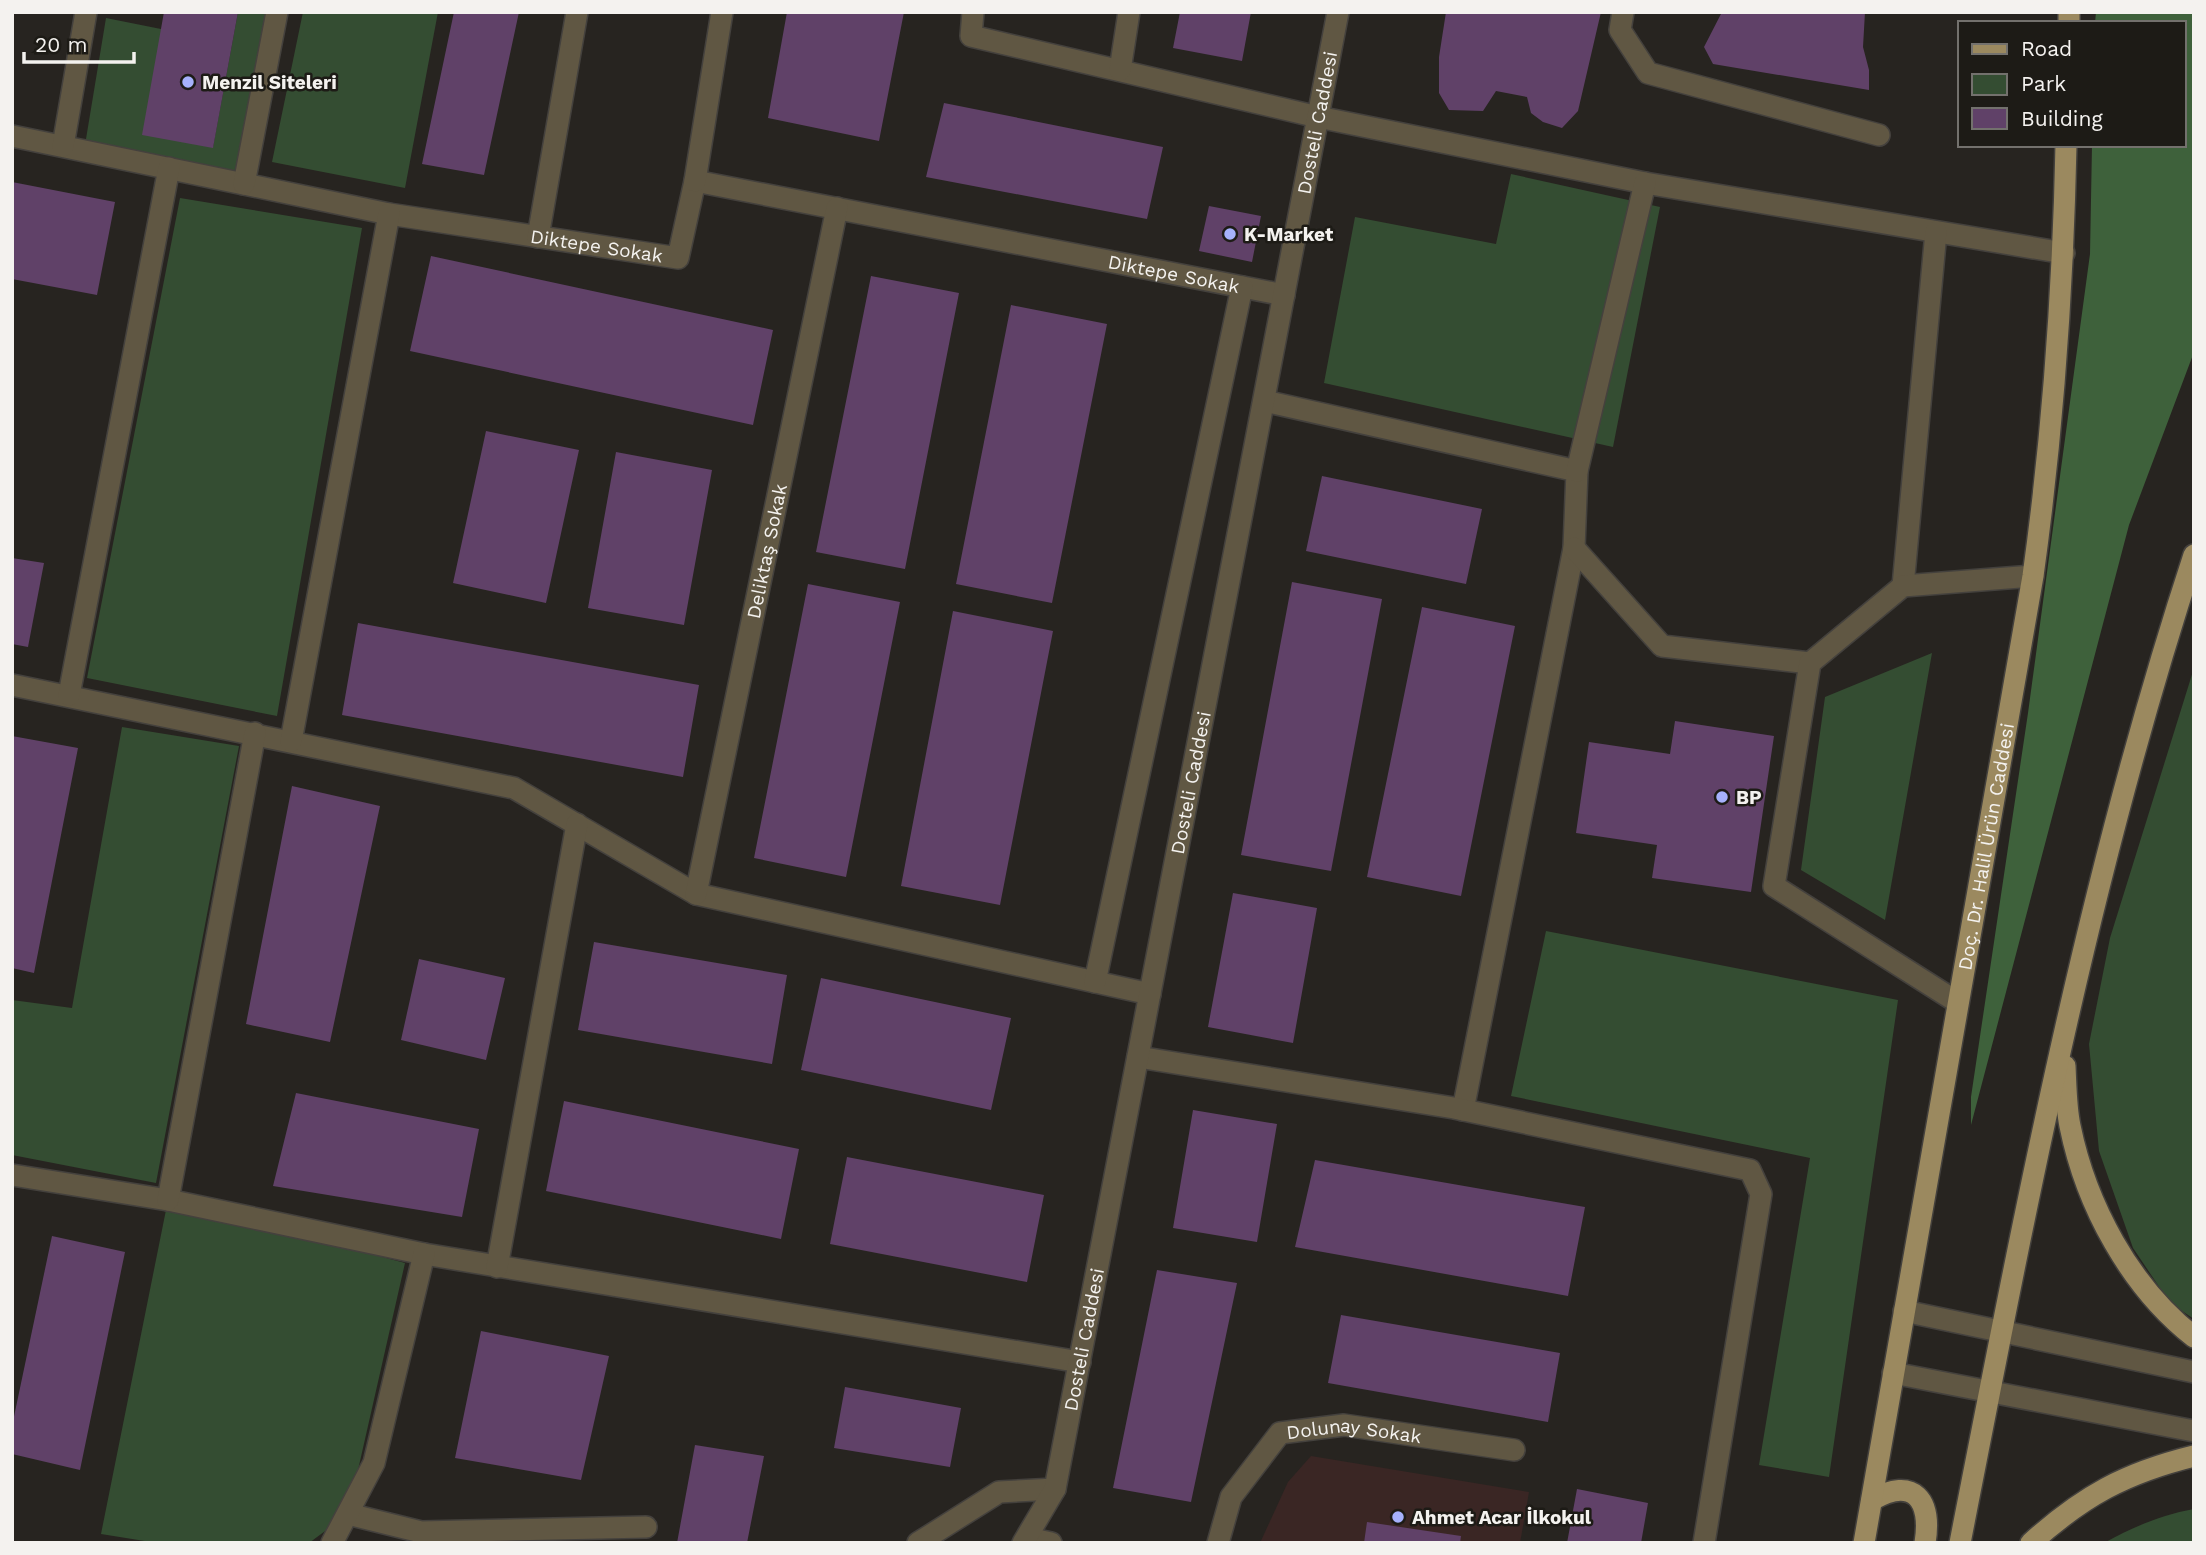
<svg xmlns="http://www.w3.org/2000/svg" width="2206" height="1555" viewBox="0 0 2206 1555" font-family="'Work Sans',sans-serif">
<rect width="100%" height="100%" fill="#272420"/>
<path fill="#3a2624" d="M 1311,1456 L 1529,1492 L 1520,1543 L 1260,1543 L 1288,1482 Z"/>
<path fill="#344d32" d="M 238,12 L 269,12 L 236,175 L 85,145 L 106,18 L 161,29 L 213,147 Z
M 303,12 L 438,12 L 405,188 L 272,162 Z
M 1511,174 L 1660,207 L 1613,447 L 1324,383 L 1355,217 L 1496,244 Z
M 180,198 L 362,228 L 277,716 L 87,678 Z
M 1932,653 L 1885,920 L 1801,870 L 1825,697 Z
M 2194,668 L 2194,1319 L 2170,1303 L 2133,1248 L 2099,1151 L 2089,1044 L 2110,938 Z
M 122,727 L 239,746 L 156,1183 L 12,1155 L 12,1000 L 72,1008 Z
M 1546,931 L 1898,1000 L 1829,1477 L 1759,1465 L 1810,1158 L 1511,1096 Z
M 168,1200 L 405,1263 L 348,1514 L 309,1543 L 157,1543 L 101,1534 Z
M 2194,1509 L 2194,1543 L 2104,1543 C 2133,1527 2161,1515 2194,1509 Z"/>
<path fill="#3e613b" d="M 2096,12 L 2194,12 L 2194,352 L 2129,525 L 1971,1125 L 1971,1097 L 2028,713 L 2090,254 L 2092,145 L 2183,145 L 2183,23 L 2095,23 Z"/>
<path fill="#604168" d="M 164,12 L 238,12 L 213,148 L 142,135 Z
M 454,12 L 519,12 L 484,175 L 422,164 Z
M 787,12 L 904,12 L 879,141 L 768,118 Z
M 1180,12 L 1251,12 L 1242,61 L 1173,48 Z
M 1446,12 L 1601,12 L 1578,111 L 1562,128 L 1543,122 L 1531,113 L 1527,97 L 1496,91 L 1483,111 L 1449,110 L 1439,93 L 1439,57 Z
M 1722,12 L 1865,12 L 1863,47 L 1869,70 L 1869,90 L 1713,64 L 1704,47 Z
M 944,103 L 1163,147 L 1147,219 L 926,177 Z
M 12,182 L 115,202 L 97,295 L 12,279 Z
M 1209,206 L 1261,216 L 1252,262 L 1199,251 Z
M 431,256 L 773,330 L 753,425 L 410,351 Z
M 871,276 L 959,293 L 905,569 L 816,552 Z
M 1011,305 L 1107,324 L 1052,603 L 956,584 Z
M 486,431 L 579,450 L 546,603 L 453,583 Z
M 616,452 L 712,470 L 684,625 L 588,608 Z
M 1322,476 L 1482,509 L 1466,584 L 1306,551 Z
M 12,558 L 44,563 L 28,647 L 12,644 Z
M 1292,582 L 1382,599 L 1331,871 L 1241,855 Z
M 808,584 L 900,602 L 846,877 L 754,858 Z
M 1422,607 L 1515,626 L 1461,896 L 1367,877 Z
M 953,611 L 1053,631 L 1000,905 L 901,886 Z
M 358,623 L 699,685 L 683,777 L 342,715 Z
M 1675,721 L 1774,736 L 1751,892 L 1652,878 L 1657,845 L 1576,833 L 1589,742 L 1670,754 Z
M 12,736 L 78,748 L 34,973 L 12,968 Z
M 292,786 L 380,806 L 330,1042 L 246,1024 Z
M 1233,893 L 1317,908 L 1293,1043 L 1208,1027 Z
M 594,942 L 787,975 L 772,1064 L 578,1030 Z
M 419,959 L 505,978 L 486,1060 L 401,1040 Z
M 821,978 L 1011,1018 L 991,1110 L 801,1070 Z
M 296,1093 L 479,1129 L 462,1217 L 273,1186 Z
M 564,1101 L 799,1149 L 781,1239 L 546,1191 Z
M 1193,1110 L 1277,1124 L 1257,1242 L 1173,1228 Z
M 847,1157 L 1044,1195 L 1027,1282 L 830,1244 Z
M 1315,1160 L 1585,1207 L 1568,1296 L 1295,1247 Z
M 52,1236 L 125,1252 L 80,1470 L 12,1454 L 12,1426 Z
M 1157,1270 L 1237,1283 L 1191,1502 L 1113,1488 Z
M 1341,1315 L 1560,1353 L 1548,1422 L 1328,1383 Z
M 481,1331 L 609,1356 L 581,1480 L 455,1458 Z
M 845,1387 L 961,1408 L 950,1467 L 834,1448 Z
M 695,1445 L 764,1456 L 747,1543 L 677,1543 Z
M 1577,1489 L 1648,1503 L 1641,1543 L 1567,1543 Z
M 1367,1522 L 1461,1536 L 1460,1543 L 1364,1543 Z"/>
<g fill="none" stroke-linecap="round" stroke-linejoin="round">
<g stroke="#44413d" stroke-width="24">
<g id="minor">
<path d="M 973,12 L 971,36 L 1318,117 L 1645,183 L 2064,253"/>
<path d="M 1623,12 L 1620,30 L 1648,73 L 1879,135"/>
<path d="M 1120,70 L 1129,12"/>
<path id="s1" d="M 12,136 L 389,214 L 678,258 L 695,181 L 1284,295"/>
<path d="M 63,146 L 86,12"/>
<path d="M 695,181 L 722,12"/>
<path d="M 244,184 L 277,12"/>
<path d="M 538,237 L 577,12"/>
<path d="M 1264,401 L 1577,471 L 1574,548 L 1463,1110"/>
<path d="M 1577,471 L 1645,183"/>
<path d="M 1574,548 L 1662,646 L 1810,663"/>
<path d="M 1903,586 L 1936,232"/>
<path d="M 12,685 L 514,788 L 696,894 L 1150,994"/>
<path d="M 69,695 L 169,168"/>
<path d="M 291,741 L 389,214"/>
<path id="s2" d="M 696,894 L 837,208"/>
<path d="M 1095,982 L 1242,287"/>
<path d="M 1957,1002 L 1774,886 L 1810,663 L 1903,586 L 2033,576"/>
<path d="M 1138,1057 L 1454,1108 L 1750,1170 L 1761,1194 L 1704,1543"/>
<path d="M 12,1175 L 168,1200 L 424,1254 L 1080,1362"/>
<path d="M 168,1200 L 255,733"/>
<path d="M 497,1267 L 577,824"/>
<path d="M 1904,1311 L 2194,1372"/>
<path d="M 1893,1373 L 2194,1431"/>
<path d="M 348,1514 L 421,1532 L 646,1527"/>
<path d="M 1028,1538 L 1051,1543"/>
<path d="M 332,1543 L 374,1463 L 424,1254"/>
<path d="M 918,1543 L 999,1492 L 1055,1489"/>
<path id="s3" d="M 1023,1543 L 1055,1489 L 1338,12"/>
<path id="s4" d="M 1218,1543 L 1231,1497 L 1280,1433 L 1344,1425 L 1514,1450"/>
</g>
</g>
<g stroke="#44413d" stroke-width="24">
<g id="major">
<path d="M 2069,23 L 2069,12"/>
<path d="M 2065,1066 C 2066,1086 2066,1107 2070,1126 C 2086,1205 2130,1287 2194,1337"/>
<path d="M 1872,1500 C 1914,1476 1932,1500 1925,1543"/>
<path id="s5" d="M 1864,1543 L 2033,576 C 2053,432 2063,290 2066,145"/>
<path d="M 1960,1543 C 2025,1211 2088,877 2194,555"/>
<path d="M 2031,1543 C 2083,1496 2125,1473 2194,1456"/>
</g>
</g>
<use href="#minor" stroke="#605743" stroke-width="21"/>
<use href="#major" stroke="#9b895f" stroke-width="21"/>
</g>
<g fill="#a6b1fc" stroke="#1d1b16" stroke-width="2.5">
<circle cx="188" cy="82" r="7"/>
<circle cx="1230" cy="234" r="7"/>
<circle cx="1722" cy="797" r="7"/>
<circle cx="1398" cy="1517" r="7"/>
</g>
<g text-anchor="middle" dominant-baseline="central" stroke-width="5" stroke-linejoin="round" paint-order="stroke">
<g font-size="19" font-weight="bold" fill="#f4f2ef" stroke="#1d1b16" text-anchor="start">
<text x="202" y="82">Menzil Siteleri</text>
<text x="1244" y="234">K-Market</text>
<text x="1736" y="797">BP</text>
<text x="1412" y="1517">Ahmet Acar İlkokul</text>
</g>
<g font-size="19" fill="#f4f2ef" stroke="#1d1b16">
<text stroke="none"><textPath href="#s3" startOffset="1454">Dosteli Caddesi</textPath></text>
<text stroke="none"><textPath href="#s1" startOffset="595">Diktepe Sokak</textPath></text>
<text stroke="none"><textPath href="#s1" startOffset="1244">Diktepe Sokak</textPath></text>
<text stroke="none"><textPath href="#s2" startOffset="350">Deliktaş Sokak</textPath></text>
<text stroke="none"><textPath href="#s3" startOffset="782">Dosteli Caddesi</textPath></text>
<text stroke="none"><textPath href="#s5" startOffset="707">Doç. Dr. Halil Ürün Caddesi</textPath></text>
<text stroke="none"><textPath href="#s3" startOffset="215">Dosteli Caddesi</textPath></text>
<text stroke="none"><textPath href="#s4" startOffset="203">Dolunay Sokak</textPath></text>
</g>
</g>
<rect width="2206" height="1555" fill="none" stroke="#f4f2ef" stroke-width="28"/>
<rect x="1958" y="21" width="228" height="126" fill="#1d1b16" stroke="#73716d" stroke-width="2"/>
<rect x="1972" y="44" width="35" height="10" fill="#9b895f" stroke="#73716d" stroke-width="2"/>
<text x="2021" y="56" font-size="21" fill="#f4f2ef">Road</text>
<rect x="1972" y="74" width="35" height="21" fill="#344d32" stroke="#73716d" stroke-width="2"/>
<text x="2021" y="91" font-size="21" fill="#f4f2ef">Park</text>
<rect x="1972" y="108" width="35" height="21" fill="#604168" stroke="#73716d" stroke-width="2"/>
<text x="2021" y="126" font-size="21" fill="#f4f2ef">Building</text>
<path d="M24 52v10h110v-10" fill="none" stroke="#f4f2ef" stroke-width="3.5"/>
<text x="35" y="52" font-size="21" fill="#f4f2ef" stroke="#1d1b16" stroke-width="5" paint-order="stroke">20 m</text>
</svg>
